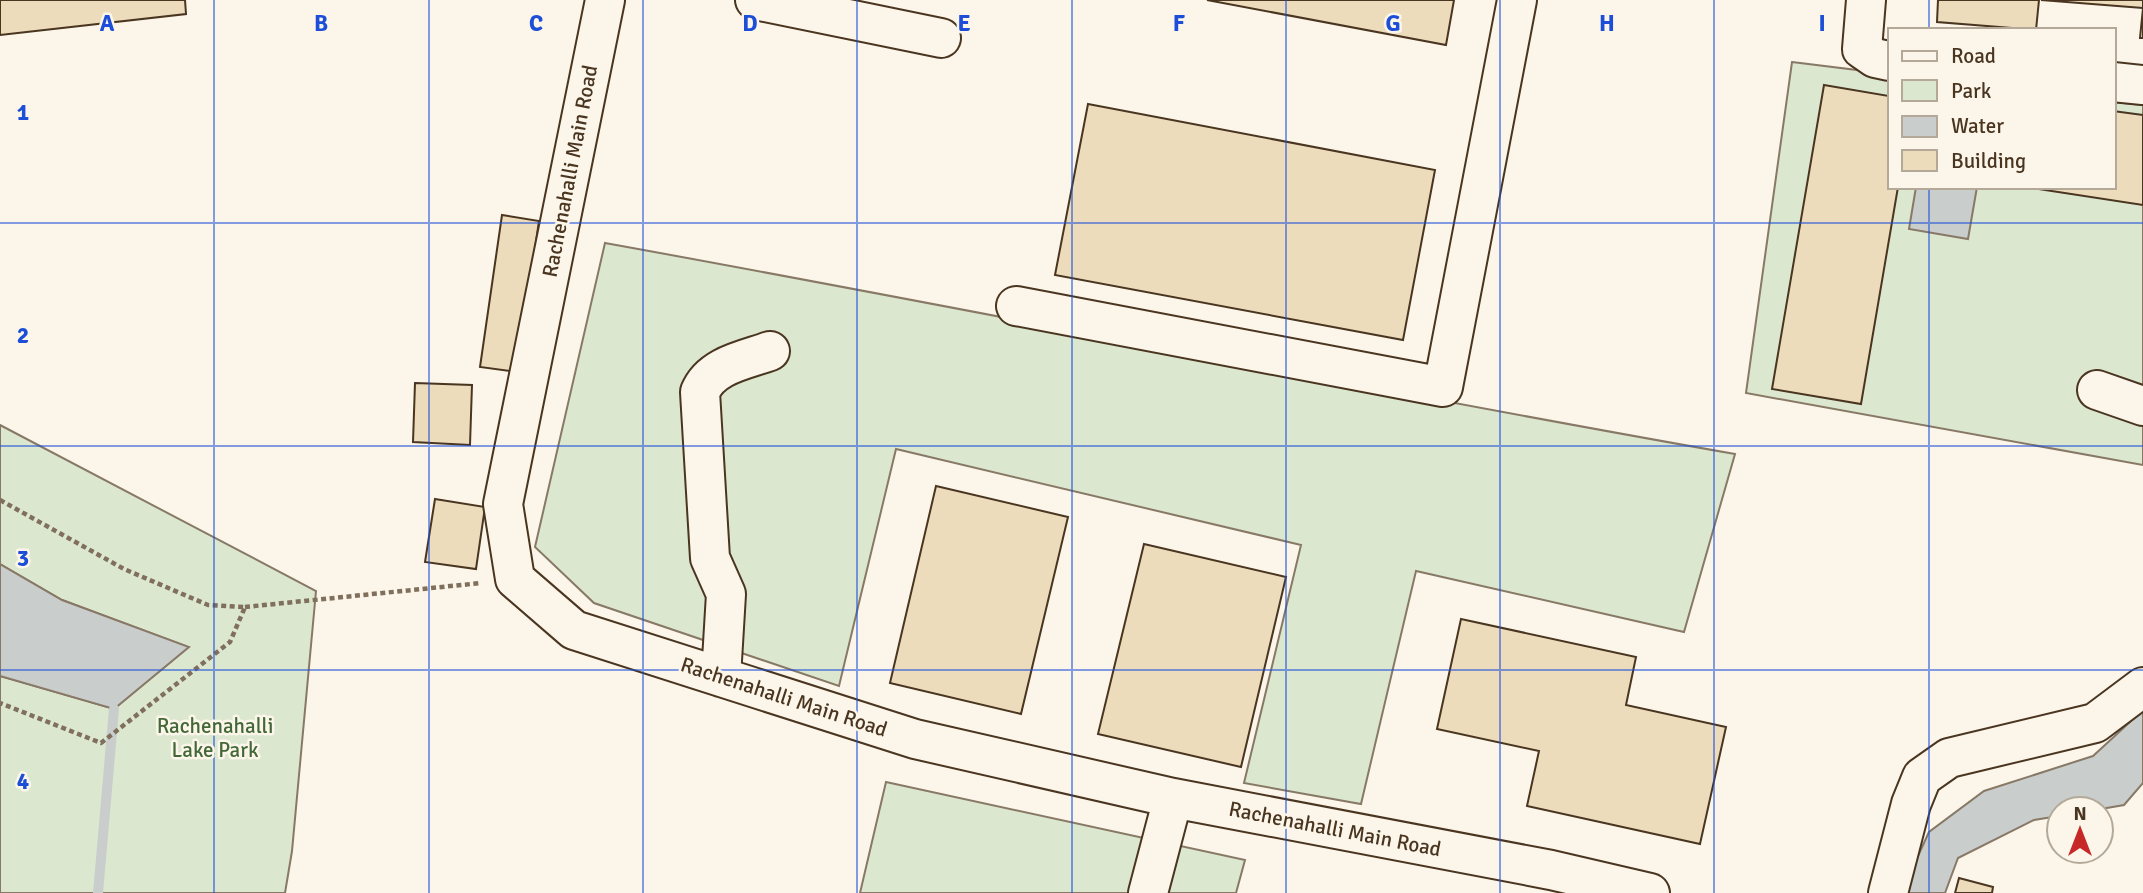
<svg xmlns="http://www.w3.org/2000/svg" width="2143" height="893" viewBox="0 0 2143 893" font-family="Signika,sans-serif">
<rect width="100%" height="100%" fill="#fbf6e9"/>
<path fill="#dce7d0" stroke="#887966" stroke-width="2" d="M 1792,62 L 1889,74 L 1889,187 L 2113,187 L 2113,102 L 2143,105 L 2143,465 L 1746,393 Z
M 605,243 C 982,311 1358,388 1735,454 L 1684,632 L 1416,571 L 1361,804 L 1244,783 L 1301,545 L 896,449 L 839,686 L 594,603 L 535,547 Z
M 0,425 L 316,591 L 292,851 L 285,893 L 0,893 L 0,676 L 114,709 L 188,647 L 62,600 L 0,564 Z
M 886,782 L 1245,860 L 1236,893 L 860,893 Z"/>
<path fill="#c9cecd" stroke="#887966" stroke-width="2" d="M 1916,187 L 1977,187 L 1968,239 L 1909,229 Z
M 0,564 L 62,600 L 189,647 L 114,709 L 0,676 Z
M 2143,710 L 2143,783 L 2124,805 L 2101,809 L 2059,809 L 2059,816 L 2034,820 L 1958,858 L 1945,893 L 1901,893 L 1929,832 L 1984,791 L 2093,756 Z"/>
<g fill="none" stroke-linecap="round" stroke-linejoin="round">
<path stroke="#c9cecd" stroke-width="10" d="M 98,893 L 114,709"/>
</g>
<path fill="#ecdcbc" stroke="#4a3520" stroke-width="2" d="M 0,0 L 185,0 L 186,14 L 0,35 Z
M 1207,0 L 1454,0 L 1446,45 Z
M 1938,0 L 2039,0 L 2036,30 L 1937,22 Z
M 2041,0 L 2143,0 L 2143,38 L 2140,38 L 2143,8 Z
M 1824,85 L 1889,96 L 1889,187 L 1898,187 L 1861,404 L 1772,389 Z
M 1088,104 L 1435,170 L 1403,340 L 1055,275 Z
M 2113,111 L 2143,115 L 2143,205 L 2032,188 L 2113,187 Z
M 502,215 L 539,221 L 517,372 L 480,367 Z
M 415,383 L 472,385 L 470,445 L 413,442 Z
M 936,486 L 1068,517 L 1021,714 L 890,683 Z
M 435,499 L 485,507 L 476,569 L 425,562 Z
M 1144,544 L 1286,577 L 1241,767 L 1098,734 Z
M 1461,619 L 1636,657 L 1626,705 L 1726,727 L 1700,844 L 1527,806 L 1539,751 L 1437,729 Z
M 1959,878 L 1993,887 L 1992,893 L 1955,893 Z"/>
<g fill="none" stroke-linecap="round" stroke-linejoin="round">
<g stroke="#4a3520" stroke-width="42">
<path id="minor" d="M 605,0 L 503,504 L 515,579 L 574,630 L 915,739 L 1173,798 L 1551,870 L 1650,893
M 755,0 L 941,38
M 1866,0 L 1862,49 L 1875,58 L 1889,61
M 2113,82 L 2143,85
M 1016,306 L 1443,387 L 1517,0
M 2097,390 L 2143,406
M 721,677 L 726,594 L 710,558 L 700,392 C 711,365 745,360 770,351
M 1148,893 L 1173,798
M 1888,893 L 1911,804 L 1922,777 L 1949,758 L 2095,723 L 2143,687"/>
</g>
<path stroke="#7f6f5c" stroke-width="4.5" stroke-dasharray="5 3.5" stroke-linecap="butt" d="M 0,500 L 124,569 L 208,605 L 245,607 L 230,642 L 101,743 L 0,703
M 245,607 L 481,583"/>
<use href="#minor" stroke="#fbf6e9" stroke-width="38"/>
</g>
<path fill="none" stroke="#1d4ed8" stroke-width="2" stroke-opacity="0.55" d="M 214,0 L 214,893M 429,0 L 429,893M 643,0 L 643,893M 857,0 L 857,893M 1072,0 L 1072,893M 1286,0 L 1286,893M 1500,0 L 1500,893M 1714,0 L 1714,893M 1929,0 L 1929,30M 1929,187 L 1929,893M 0,223 L 2143,223M 0,446 L 2143,446M 0,670 L 2143,670"/>
<g text-anchor="middle" dominant-baseline="central" stroke-width="5" stroke-linejoin="round" paint-order="stroke">
<g font-size="21" fill="#4a3520" stroke="#fbf6e9">
<text transform="translate(570 171) rotate(-79)">Rachenahalli Main Road</text>
<text transform="translate(784 697) rotate(18)">Rachenahalli Main Road</text>
<text transform="translate(1335 829) rotate(11)">Rachenahalli Main Road</text>
</g>
<g font-size="21" fill="#436837" stroke="#fbf6e9">
<text x="215" y="726">Rachenahalli<tspan x="215" dy="24">Lake Park</tspan></text>
</g>
</g>
<g font-size="23" text-anchor="middle" font-weight="bold" fill="#1d4ed8" stroke="#fbf6e9" stroke-width="5" stroke-linejoin="round" paint-order="stroke">
<text x="107" y="31">A</text>
<text x="321" y="31">B</text>
<text x="536" y="31">C</text>
<text x="750" y="31">D</text>
<text x="964" y="31">E</text>
<text x="1179" y="31">F</text>
<text x="1393" y="31">G</text>
<text x="1607" y="31">H</text>
<text x="1822" y="31">I</text>
<text x="23" y="120">1</text>
<text x="23" y="343">2</text>
<text x="23" y="566">3</text>
<text x="23" y="789">4</text>
</g>
<rect x="1888" y="28" width="228" height="161" fill="#fbf6e9" stroke="#b4a999" stroke-width="2"/>
<rect x="1902" y="51" width="35" height="10" fill="#fbf6e9" stroke="#b4a999" stroke-width="2"/>
<text x="1951" y="63" font-size="21" fill="#4a3520">Road</text>
<rect x="1902" y="80" width="35" height="21" fill="#dce7d0" stroke="#b4a999" stroke-width="2"/>
<text x="1951" y="98" font-size="21" fill="#4a3520">Park</text>
<rect x="1902" y="116" width="35" height="21" fill="#c9cecd" stroke="#b4a999" stroke-width="2"/>
<text x="1951" y="133" font-size="21" fill="#4a3520">Water</text>
<rect x="1902" y="150" width="35" height="21" fill="#ecdcbc" stroke="#b4a999" stroke-width="2"/>
<text x="1951" y="168" font-size="21" fill="#4a3520">Building</text>
<g transform="translate(2080 830)"><circle r="33" fill="#fbf6e9" stroke="#b4a999" stroke-width="2"/>
<path d="M0-5L12 26L0 18L-12 26Z" fill="#c62828"/>
<text y="-10" font-size="19" font-weight="bold" text-anchor="middle" fill="#4a3520">N</text>
</g>
</svg>
